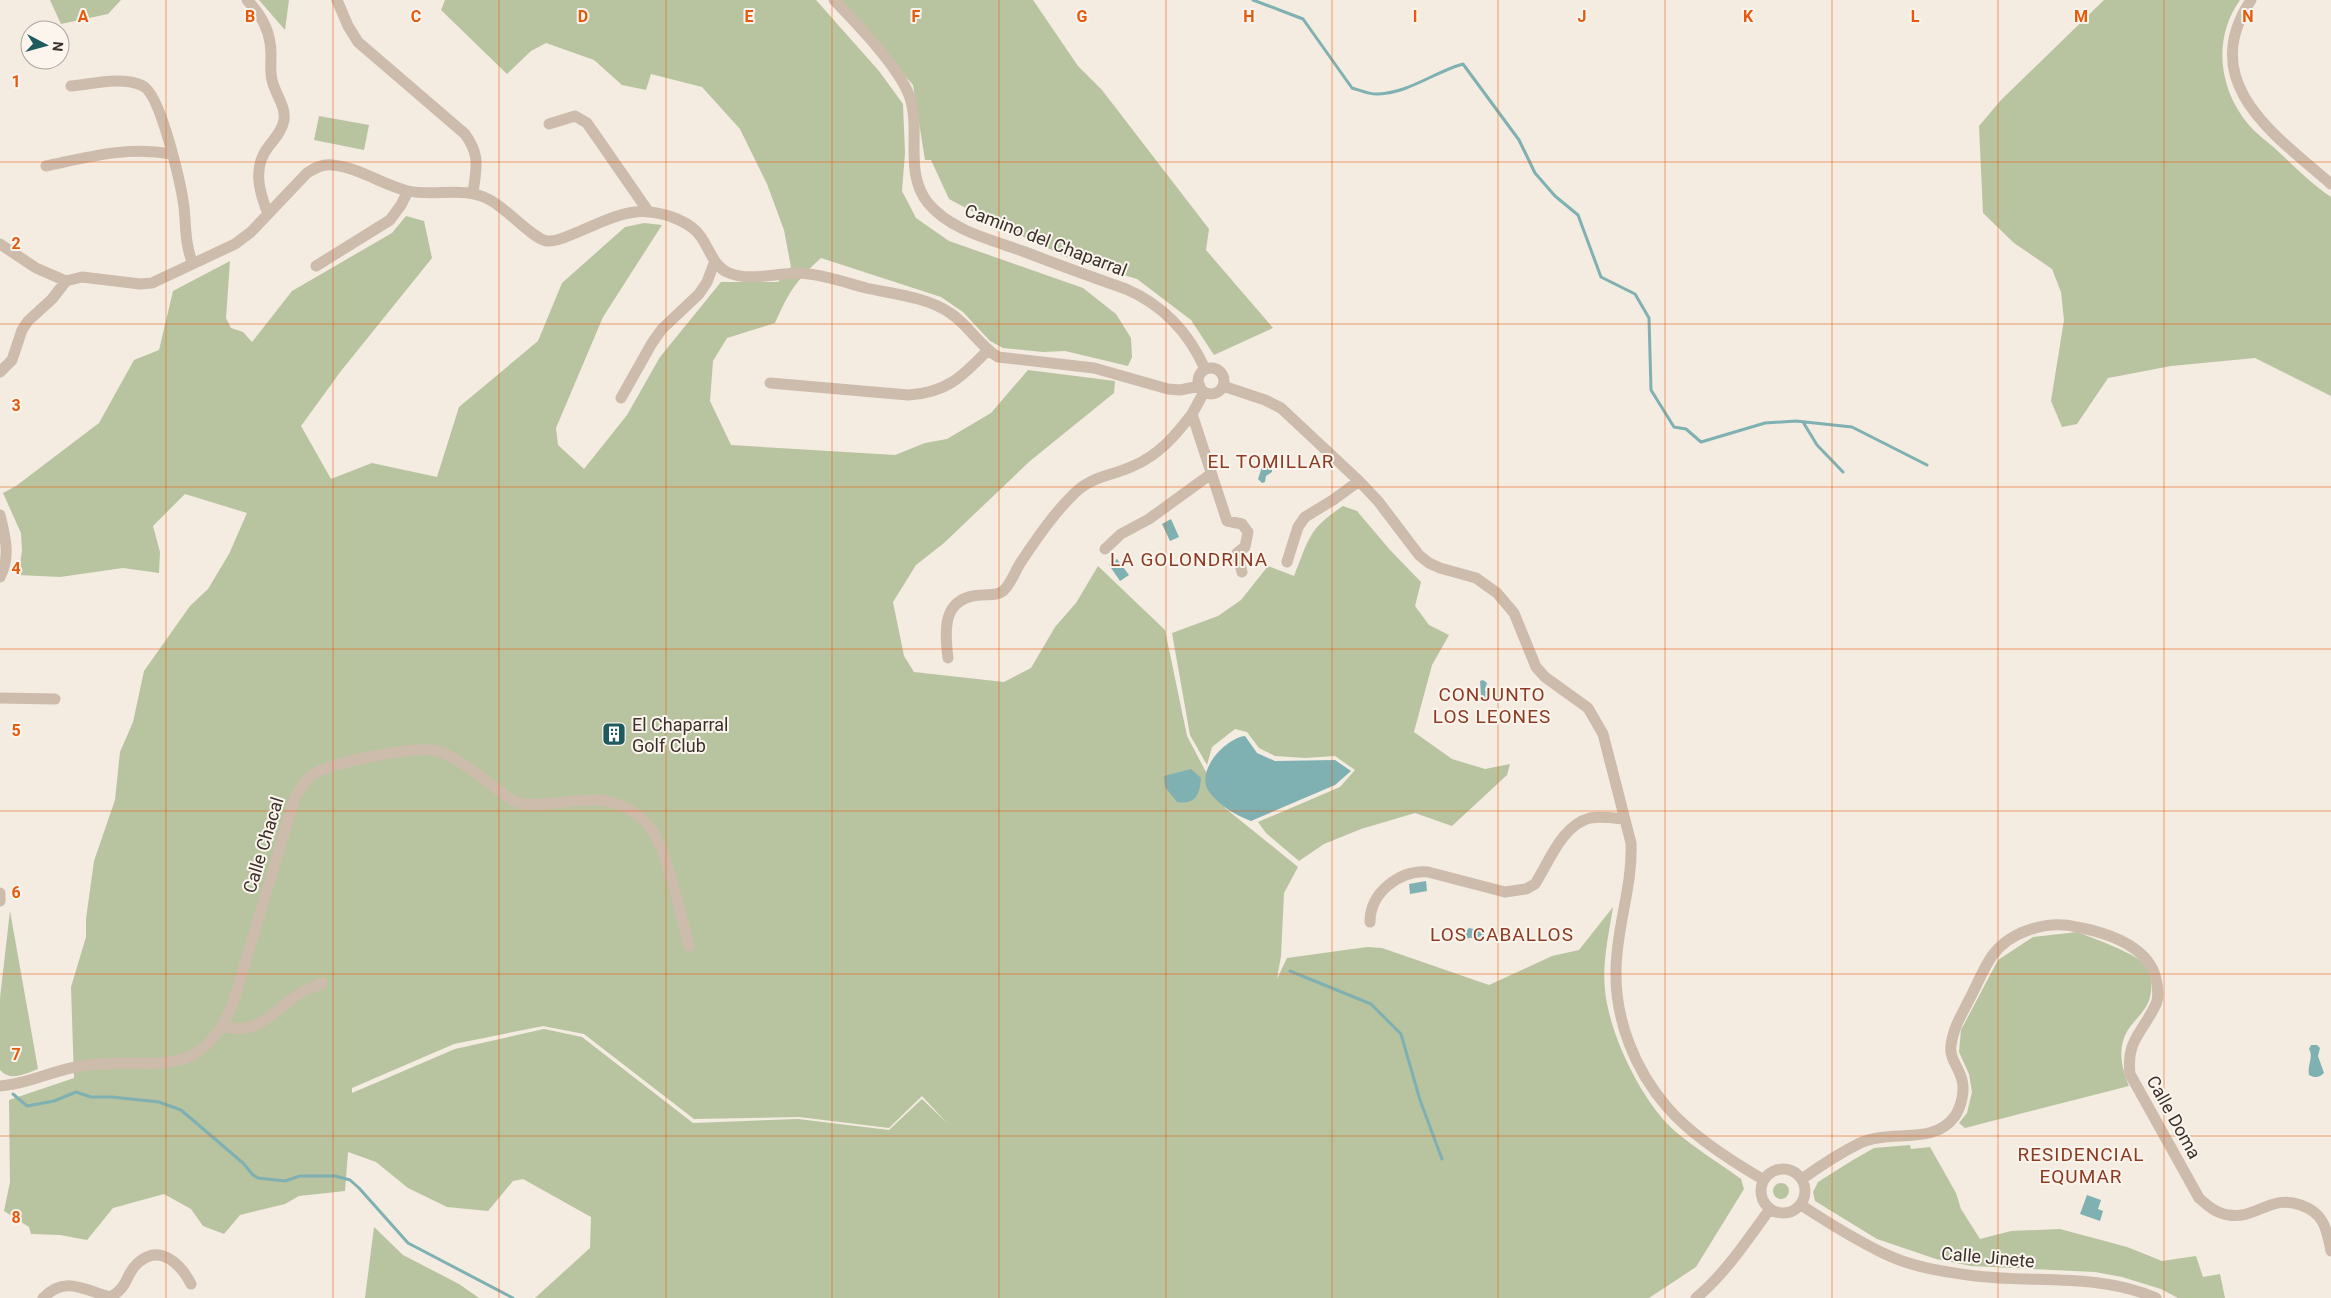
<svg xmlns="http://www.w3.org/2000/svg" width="2331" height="1298" viewBox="0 0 2331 1298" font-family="Roboto,sans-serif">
<rect width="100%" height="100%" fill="#f4ebe1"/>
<path fill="#b8c4a0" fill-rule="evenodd" d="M 50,0 L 121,0 L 108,14 L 61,24 Z
M 259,0 L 289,0 L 285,30 Z
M 445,0 L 816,0 L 879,71 L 903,104 L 905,153 L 902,191 L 916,218 L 949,241 L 1083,288 L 1116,314 L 1131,338 L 1132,357 L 1128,366 L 1065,351 L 1043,352 L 1003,348 L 990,341 L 963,312 L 941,297 L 821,258 C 795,282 790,290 775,323 L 727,338 L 713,361 L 710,401 L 731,445 L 895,455 L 925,443 L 947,439 L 991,413 L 1028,370 L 1115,381 L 1114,393 L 1030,461 L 944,543 L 916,565 L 893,602 L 904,656 L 914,672 L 1004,682 L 1031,668 L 1055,627 L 1076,603 L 1098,566 L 1165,630 L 1187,736 L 1225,808 L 1298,867 L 1284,893 L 1281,956 L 1277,979 L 1287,958 L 1367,947 L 1382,948 L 1489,985 L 1552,956 L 1579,950 L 1613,907 C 1609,933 1602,963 1605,990 C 1609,1034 1642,1103 1676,1132 C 1696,1149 1719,1163 1741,1179 L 1744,1189 L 1696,1267 L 1649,1298 L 535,1298 L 590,1248 L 591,1217 L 523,1179 L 513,1181 L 488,1211 L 447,1207 L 408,1188 L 376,1162 L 348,1152 L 345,1191 L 299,1196 L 285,1204 L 240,1215 L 224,1234 L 203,1226 L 191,1209 L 164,1194 L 113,1208 L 87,1240 L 60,1235 L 31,1234 L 29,1227 L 4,1211 L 10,1182 L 9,1100 L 74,1078 L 71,987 L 86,937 L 86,919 L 94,861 L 115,800 L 120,752 L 133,722 L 144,671 L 190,606 L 208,589 L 229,554 L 247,513 L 185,494 L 153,526 L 160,552 L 159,573 L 123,568 L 60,577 L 18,575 L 22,551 L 21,533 L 3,493 L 16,486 L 99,423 L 134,360 L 159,350 L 173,291 L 230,261 L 226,318 L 231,328 L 243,332 L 252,342 L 292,291 L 392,233 L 406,216 L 424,221 L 432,258 L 341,371 L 301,426 L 331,479 L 372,463 L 437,477 L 459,407 L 538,341 L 562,283 L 625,227 L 644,223 L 662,225 L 603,317 L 556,428 L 558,445 L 584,469 L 627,415 L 660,357 L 721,282 L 778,282 L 791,267 L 784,230 L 767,184 L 740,129 L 702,87 L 651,74 L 646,90 L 622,85 L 594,60 L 546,43 L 531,51 L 507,74 L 441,10 ZM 543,1026 L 584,1034 L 694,1119 L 799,1117 L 889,1128 L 922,1096 L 947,1123 L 922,1099 L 889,1130 L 798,1119 L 693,1123 L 582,1037 L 544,1029 L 455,1049 L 352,1093 L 352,1088 L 454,1044 Z
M 840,0 L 1033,0 L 1078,66 L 1102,90 L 1209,229 L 1206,250 L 1273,328 L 1214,355 L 1191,320 L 1137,279 L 1071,259 L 996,224 L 949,199 L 931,160 L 925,160 L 913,85 Z
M 2104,0 L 2240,0 C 2213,38 2218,88 2248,124 C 2257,135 2271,144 2282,155 C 2298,170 2313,185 2331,197 L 2331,396 L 2255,358 L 2171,366 L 2108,378 L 2077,424 L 2062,427 L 2051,401 L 2064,320 L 2061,292 L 2052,269 L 2014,243 L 1983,213 L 1979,126 L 2001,100 Z
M 319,116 L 369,125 L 364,150 L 314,140 Z
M 1343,506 L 1357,511 L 1390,550 L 1421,582 L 1415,606 L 1429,625 L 1449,635 L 1432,665 L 1414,732 L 1452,759 L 1485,769 L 1510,764 L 1507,775 L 1452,826 L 1415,813 L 1361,829 L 1324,844 L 1299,861 L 1266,833 L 1258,822 L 1340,787 L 1355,770 L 1335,756 L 1305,758 L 1275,756 L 1259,748 L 1247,732 L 1235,729 L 1212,747 L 1207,765 L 1190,735 L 1172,633 L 1218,616 L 1241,600 L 1268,566 L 1294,576 C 1309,539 1308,529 1343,506 Z
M 10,911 L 38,1069 C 24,1074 11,1082 0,1070 L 0,998 Z
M 2077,932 C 2093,938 2132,952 2143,963 C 2153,973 2153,992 2148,1003 C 2142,1016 2129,1024 2124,1038 C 2118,1055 2123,1070 2129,1086 L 1965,1128 L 1959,1123 L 1967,1113 L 1972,1092 L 1969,1074 L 1959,1052 L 1961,1030 L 1998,960 L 2033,937 Z
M 1910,1145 L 1911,1149 L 1930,1147 L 1956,1193 L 1961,1209 L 1980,1239 L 2011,1231 L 2060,1229 L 2127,1247 L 2162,1261 L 2196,1256 L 2203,1277 L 2220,1274 L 2225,1298 L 2178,1298 L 2161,1289 L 2122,1277 L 2095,1272 L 1971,1266 L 1936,1259 L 1877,1239 L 1815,1201 L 1813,1192 L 1818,1182 L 1853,1160 L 1874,1148 Z
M1773 1191a8 8 0 1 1 16 0a8 8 0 1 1-16 0Z
M 374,1227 L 403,1255 L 459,1284 L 479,1298 L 365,1298 Z"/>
<path fill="#7fb0b2" d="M 1263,464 L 1270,465 L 1272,468 L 1272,472 L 1266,476 L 1265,482 L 1262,483 L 1258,479 Z
M 1171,519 L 1179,537 L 1170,541 L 1162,524 Z
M 1117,559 L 1129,575 L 1120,581 L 1109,565 Z
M 1483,680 L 1487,683 L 1485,690 L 1489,694 L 1487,699 L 1481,695 L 1480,681 Z
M 1245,736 L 1257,753 L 1275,761 L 1335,760 L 1351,771 L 1335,785 L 1251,821 C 1235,815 1218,805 1208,790 C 1196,770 1226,738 1245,736 Z
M 1191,769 L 1201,778 C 1200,795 1195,805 1177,802 L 1165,787 L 1164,776 Z
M 1426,881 L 1427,891 L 1410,894 L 1409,884 Z
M 1469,928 L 1484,931 L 1484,936 L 1463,939 L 1462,935 Z
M 2311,1045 L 2317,1045 L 2320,1048 L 2318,1056 L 2324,1073 C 2319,1078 2315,1078 2309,1075 C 2307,1065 2314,1057 2309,1049 Z
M 2087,1195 L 2101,1200 L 2098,1209 L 2103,1211 L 2100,1221 L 2080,1214 Z"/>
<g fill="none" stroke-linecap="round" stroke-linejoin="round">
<path stroke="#7fb0b2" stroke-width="3" d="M 1253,0 L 1303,19 L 1352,88 C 1360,90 1370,95 1378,94 C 1409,93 1434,72 1463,64 L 1519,140 L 1535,173 L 1555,196 L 1578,215 L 1601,277 L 1635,294 L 1649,318 L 1651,390 L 1674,427 L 1686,429 L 1701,442 L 1765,423 L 1796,421 L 1852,427 L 1927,465
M 1803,422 L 1817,445 L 1843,472
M 1290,971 L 1371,1004 L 1401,1034 L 1420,1100 L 1442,1159
M 13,1094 L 27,1106 L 54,1101 L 76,1092 L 91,1097 L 112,1097 L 159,1102 L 181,1110 L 243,1163 L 253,1175 L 258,1178 L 285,1181 L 300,1176 L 335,1176 L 350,1180 L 359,1188 L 408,1243 L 513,1298"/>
<path stroke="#cdbbac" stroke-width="11" d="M 247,0 C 262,15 271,32 271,54 C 271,63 270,72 272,80 C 275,94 286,106 284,120 C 282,131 275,138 269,146 C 252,167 259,191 268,214
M 337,0 L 348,26 L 358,42 L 465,134 C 481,156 476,168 473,193
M 834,0 C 856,23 898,66 909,95 C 922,130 903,172 928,203 C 951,231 993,240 1025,252 C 1059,265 1092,277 1126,289 C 1163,305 1189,333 1205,369
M 2251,0 C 2196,83 2275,135 2331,184
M 71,86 C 93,84 122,76 143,86 C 161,95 181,185 184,207 C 186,227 185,245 193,264
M 549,124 L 575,116 L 587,123 L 648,211
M 46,166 C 89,157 127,146 172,154
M 0,244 L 36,268 L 66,281 L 82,277 L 140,284 L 152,283 L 235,244 L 251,232 L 307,173 C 315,168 322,164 332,165 C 359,167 382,185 408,191 C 435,197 464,186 488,199 C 506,207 532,239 547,241 C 556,242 566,237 573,234 C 596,225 626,208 650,212 C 668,214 691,222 701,237 C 710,250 714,267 729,273 C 753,283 784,270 809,274 C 828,276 847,283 866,288 C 893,294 927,297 950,313 C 969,325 979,346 998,357 L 1094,368 L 1168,389 L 1180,390 L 1200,386
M 316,266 L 390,220 L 401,205 L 408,191
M1198 381a13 13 0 1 1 26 0a13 13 0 1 1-26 0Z
M 0,372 L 12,360 L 22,330 L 28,321 L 52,299 L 66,281
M 770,383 L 908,395 C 946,393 962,377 987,351
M 1223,386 L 1265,400 L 1281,408 L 1359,481 L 1378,501 L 1419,555 L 1429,563 L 1440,568 L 1476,578 L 1497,593 L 1514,613 L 1536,667 L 1545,677 L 1588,708 L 1603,734 L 1631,843 C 1633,886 1616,928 1616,971 C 1615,1020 1635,1070 1667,1107 C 1690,1134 1733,1162 1764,1180
M 1204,392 L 1192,414 L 1227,521 L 1242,524 L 1248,532 L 1245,547 L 1237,553 L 1242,572
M 621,398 L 652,343 L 662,329 L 699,294 L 707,282 L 715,261
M 0,515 C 5,536 11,557 0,577
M 1105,549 L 1121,534 L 1149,519 L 1211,474
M 1287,562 L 1298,527 L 1305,517 L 1333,500 L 1359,481
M 948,658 C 944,628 943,597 981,595 C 989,594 997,596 1003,591 C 1011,584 1015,571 1021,562 C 1037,538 1056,510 1078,490 C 1094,476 1114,475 1133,466 C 1159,455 1175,436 1192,414
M 0,698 L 55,699
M 0,893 L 0,901
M 1370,922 C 1370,892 1400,870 1428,872 L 1505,892 L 1526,889 L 1535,884 C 1549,862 1562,825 1590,818 C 1601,816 1614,818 1625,819
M 222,1026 C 260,1038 274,1008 304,991 C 309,988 316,986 322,983
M 0,1086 C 29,1084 53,1070 81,1066 C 150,1055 199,1087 233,1003 L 295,797 C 301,787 306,778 317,772 C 337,762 417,745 438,751 C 459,757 493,787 512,800 L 522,804 C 548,806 574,799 599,800 C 617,801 639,813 649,826 C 667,848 681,917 689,946
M1761 1191a22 22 0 1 1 44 0a22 22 0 1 1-44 0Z
M 1802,1179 C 1820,1166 1840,1153 1860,1143 C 1890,1129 1934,1146 1955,1116 C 1961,1107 1965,1091 1962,1080 C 1959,1067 1949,1059 1951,1045 C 1953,1028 1962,1014 1969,1000 C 1977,985 1983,969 1992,956 C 2010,931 2047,920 2077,927 C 2108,933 2152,947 2157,984 C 2158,991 2159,999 2155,1006 C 2142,1033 2126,1041 2130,1074 L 2199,1198 C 2208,1206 2217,1214 2229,1215 C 2246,1218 2259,1208 2274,1204 C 2290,1199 2313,1206 2322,1221 C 2327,1229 2329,1241 2331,1251
M 1801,1205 C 1827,1222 1854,1239 1883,1253 C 1909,1266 1939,1271 1968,1275 C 2031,1284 2096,1272 2156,1298
M 43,1298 C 65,1275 84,1290 110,1297 C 129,1288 125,1273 139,1262 C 161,1243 182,1266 191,1284
M 1696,1298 C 1726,1273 1747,1240 1770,1209"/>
</g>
<path fill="none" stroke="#e8590c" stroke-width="1" stroke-opacity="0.55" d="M 166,0 L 166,1298M 333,0 L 333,1298M 499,0 L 499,1298M 666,0 L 666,1298M 832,0 L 832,1298M 999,0 L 999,1298M 1166,0 L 1166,1298M 1332,0 L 1332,1298M 1498,0 L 1498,1298M 1665,0 L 1665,1298M 1832,0 L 1832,1298M 1998,0 L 1998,1298M 2164,0 L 2164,1298M 0,162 L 2331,162M 0,324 L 2331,324M 0,487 L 2331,487M 0,649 L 2331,649M 0,811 L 2331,811M 0,974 L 2331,974M 0,1136 L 2331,1136"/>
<defs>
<g id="building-square" transform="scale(1.25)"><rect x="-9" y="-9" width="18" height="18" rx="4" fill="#1f5a5e" stroke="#fbf5ee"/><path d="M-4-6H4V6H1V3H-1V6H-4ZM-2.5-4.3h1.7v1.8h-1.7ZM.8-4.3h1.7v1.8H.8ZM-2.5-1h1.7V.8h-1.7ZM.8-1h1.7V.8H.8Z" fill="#fff"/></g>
</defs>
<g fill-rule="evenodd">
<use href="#building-square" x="614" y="734"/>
</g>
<g text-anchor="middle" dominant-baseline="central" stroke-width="4" stroke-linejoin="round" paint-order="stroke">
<g font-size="18" fill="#3b302b" stroke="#fbf5ee">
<text transform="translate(1046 240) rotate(21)">Camino del Chaparral</text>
<text transform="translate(263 845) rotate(-73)">Calle Chacal</text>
<text transform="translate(2174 1117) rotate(61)">Calle Doma</text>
<text transform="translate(1988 1257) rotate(5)">Calle Jinete</text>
</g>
<g font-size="18" fill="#3b302b" stroke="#fbf5ee" text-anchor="start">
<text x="632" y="724">El Chaparral<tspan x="632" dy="21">Golf Club</tspan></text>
</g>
<g font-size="19" letter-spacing="1" fill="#8c3b22" stroke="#fbf5ee">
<text x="1271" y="461">EL TOMILLAR</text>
<text x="1189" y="559">LA GOLONDRINA</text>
<text x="1492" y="694">CONJUNTO<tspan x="1492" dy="22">LOS LEONES</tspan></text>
<text x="1502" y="934">LOS CABALLOS</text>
<text x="2081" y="1154">RESIDENCIAL<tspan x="2081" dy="22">EQUMAR</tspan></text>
</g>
</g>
<g font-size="16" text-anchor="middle" font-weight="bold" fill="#e8590c" stroke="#fbf5ee" stroke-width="4" stroke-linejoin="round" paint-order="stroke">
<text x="83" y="22">A</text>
<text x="250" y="22">B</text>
<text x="416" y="22">C</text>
<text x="583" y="22">D</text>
<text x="749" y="22">E</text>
<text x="916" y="22">F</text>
<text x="1082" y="22">G</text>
<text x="1249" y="22">H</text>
<text x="1415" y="22">I</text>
<text x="1582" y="22">J</text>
<text x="1748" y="22">K</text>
<text x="1915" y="22">L</text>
<text x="2081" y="22">M</text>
<text x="2248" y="22">N</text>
<text x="16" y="87">1</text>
<text x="16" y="249">2</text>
<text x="16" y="411">3</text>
<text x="16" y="574">4</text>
<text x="16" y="736">5</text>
<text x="16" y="898">6</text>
<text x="16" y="1060">7</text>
<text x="16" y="1223">8</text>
</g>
<g transform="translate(45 45) rotate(96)"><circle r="24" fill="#fbf5ee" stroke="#aea6a0"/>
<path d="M0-4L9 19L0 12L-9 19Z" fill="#1f5a5e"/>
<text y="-8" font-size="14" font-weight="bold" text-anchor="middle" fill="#3b302b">N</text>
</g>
</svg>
